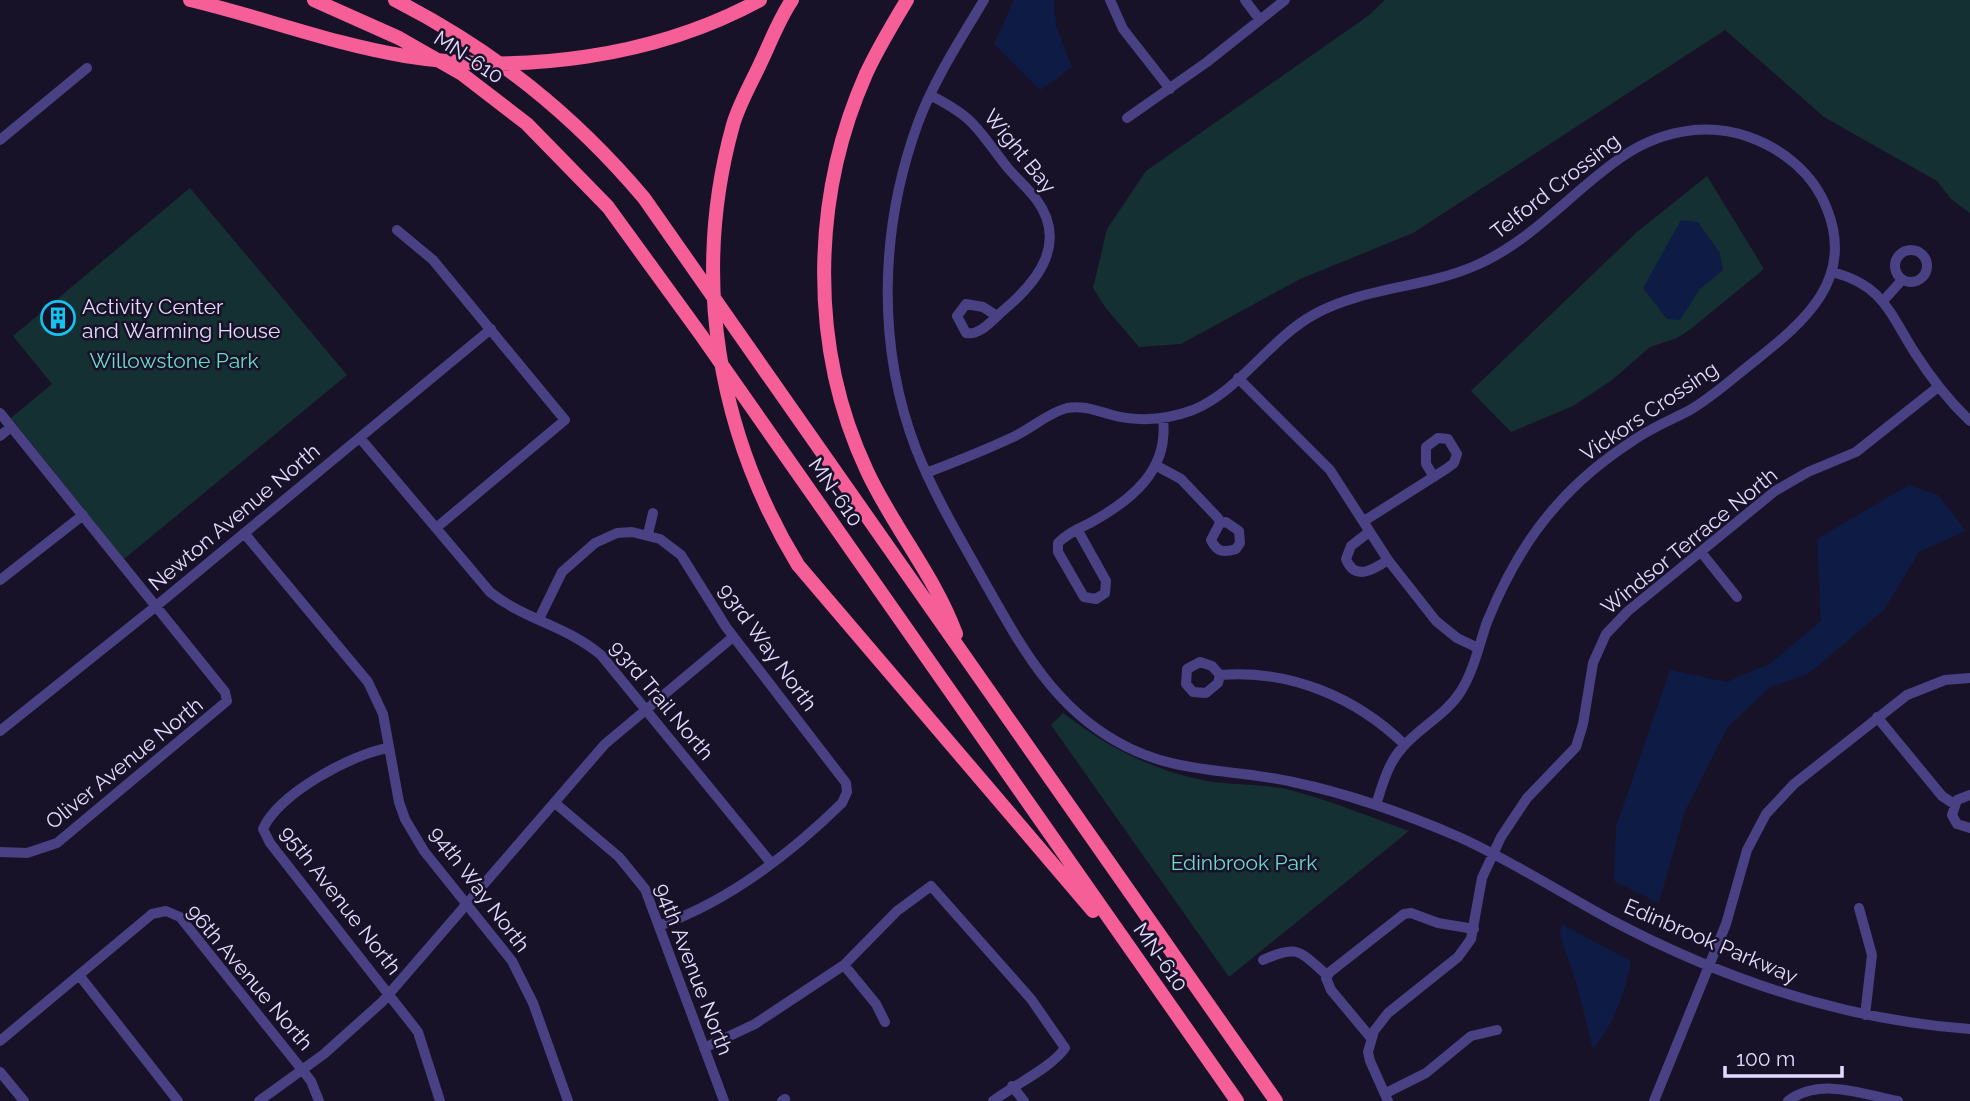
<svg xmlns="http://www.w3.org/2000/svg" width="1970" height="1101" viewBox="0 0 1970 1101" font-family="Raleway,sans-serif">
<rect width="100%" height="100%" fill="#181228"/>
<path fill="#153032" d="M 1385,0 L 1970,0 L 1970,213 L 1951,199 L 1937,181 L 1824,117 L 1725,30 L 1413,233 L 1300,279 L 1181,344 L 1139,347 L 1105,307 L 1093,288 L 1107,229 L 1146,171 L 1368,16 Z
M 1707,176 L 1764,269 L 1692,328 L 1677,338 L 1650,347 L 1612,380 L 1573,406 L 1511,432 L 1471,391 L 1637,232 Z
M 190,188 L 347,375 L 124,559 L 11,418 L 52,384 L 13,336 Z
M 1063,713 C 1107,747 1151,770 1207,781 C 1237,786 1267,783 1297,792 C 1335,802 1372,818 1409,831 L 1229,977 L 1051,725 Z"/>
<path fill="#0e1c45" d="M 1014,0 L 1054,0 L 1056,26 L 1072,67 L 1040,90 L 994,44 Z
M 1681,220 L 1698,222 L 1720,253 L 1723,270 L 1699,290 L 1680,320 L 1667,319 L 1643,288 Z
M 1909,485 L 1938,495 L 1966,531 L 1919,552 L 1884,610 L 1808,674 L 1770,687 L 1727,728 L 1685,811 L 1659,903 L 1614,881 L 1616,827 L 1670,670 L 1727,682 L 1771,663 L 1821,621 L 1817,539 Z
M 1561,924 L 1631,961 C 1626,991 1613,1026 1593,1049 L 1577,985 L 1560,935 Z"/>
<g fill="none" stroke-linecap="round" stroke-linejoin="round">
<path stroke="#4a4084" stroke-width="10" d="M 984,0 C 960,40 934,80 918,123 C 880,227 876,345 916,449 C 934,495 960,538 984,581 C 1019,643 1052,705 1116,741 C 1174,775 1231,768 1293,782 C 1349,794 1406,814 1459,837 C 1512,861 1561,893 1613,921 C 1725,980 1843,1020 1970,1029
M 1110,0 L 1123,29 L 1170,89
M 1245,0 L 1260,20
M 930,95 C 977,119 976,128 1007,167 C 1016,178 1027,187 1036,199 C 1068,242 1039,280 1005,309 C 994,318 981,336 966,333 L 957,316 L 966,304 L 983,307 L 997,316
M 1127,118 L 1207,62 L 1285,0
M 0,140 L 87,68
M 397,230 L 433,260 L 565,420 L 436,528
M1895 266a16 16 0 1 1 32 0a16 16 0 1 1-32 0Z
M 1832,272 C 1883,285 1889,312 1915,353 C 1931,378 1949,401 1970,421
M 1884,300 L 1902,280
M 1238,378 L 1330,470 L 1388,560 L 1436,621 L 1457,638 L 1478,648
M 0,413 L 225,692 L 227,701 L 57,843 L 27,853 L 0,852
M 0,436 L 11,427
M 360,438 L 490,592 C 525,620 565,625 601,655 L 771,863
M 1157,466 L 1181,479 L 1218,518 L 1220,523 L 1211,540 C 1217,552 1223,553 1236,549 L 1240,543 L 1239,531 L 1226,522 L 1220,523
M 926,473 C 955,462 983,451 1011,438 C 1030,430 1047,413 1067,408 C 1084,405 1097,411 1112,415 C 1139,422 1166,420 1193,410 C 1241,390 1269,339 1315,314 C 1362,288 1422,288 1472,267 C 1529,244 1569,194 1619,159 C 1656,132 1705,121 1749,137 C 1783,149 1814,174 1827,209 C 1855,279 1805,321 1756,360 C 1734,377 1714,396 1690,410 C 1671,420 1651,428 1634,440 C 1606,458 1579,480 1557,505 C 1526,539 1504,580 1487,622 C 1479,645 1474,670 1461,691 C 1446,715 1420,727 1402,748 C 1388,763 1382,786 1376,805
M 1364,521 L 1446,469 L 1454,463 L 1457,454 L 1448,439 L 1438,438 L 1426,447 L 1426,464 L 1434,477
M 1077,529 L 1106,581 L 1105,593 L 1096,599 L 1084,597 L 1058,552 L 1058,543 C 1068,533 1078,529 1090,523 C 1132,500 1169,470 1163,419
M 1369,532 L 1351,546 L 1346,559 C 1355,582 1374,569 1388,560
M 244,533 L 368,682 L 383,714 L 399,802 L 405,819 L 424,851 L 512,961 L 533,1003 L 568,1101
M 648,534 L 653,513
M 1701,552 L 1737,597
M 0,580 L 83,515
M 539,619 L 562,572 L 595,543 L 617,533 L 632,532 L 660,539 L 681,555 L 726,627 L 846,783 L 847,792 L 842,803 C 789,855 729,901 659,926
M 1220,675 L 1218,683 L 1206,693 L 1193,692 L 1186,684 L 1187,669 L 1200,662 L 1212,666 L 1220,675 C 1289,669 1356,697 1405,745
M 1877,717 L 1942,796 L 1954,804
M 0,731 L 155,607 L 491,329
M 389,748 C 353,753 278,794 263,829 L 270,843 L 418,1032 L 440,1101
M 1970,795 L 1957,800 L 1952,815 L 1957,824 L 1970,828
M 555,803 L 619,857 L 645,889 L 724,1101
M 1859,908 L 1872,955 L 1865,1015
M 1263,960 C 1299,944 1299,951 1327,975
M 844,965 L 876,1004 L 885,1022
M 79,975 L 178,1101
M 1371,1038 L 1331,990 L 1326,978 L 1330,972 L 1404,914 L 1411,913 L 1438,923 L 1474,929
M 0,1041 L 152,914 L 166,911 L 180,917 L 311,1081 L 319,1101
M 704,1048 L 755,1024 L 844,965 L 897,911 L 931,886 L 1031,999 L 1065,1048 C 1051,1068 1014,1085 993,1101
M 0,1072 L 24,1101
M 1012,1086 L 1024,1101
M 1386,1093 L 1426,1073 L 1471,1036 L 1497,1030
M 259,1101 L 324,1054 L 382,1002 L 605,744 L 733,637
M 782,1101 L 785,1099
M 1388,1101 L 1370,1061 L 1368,1052 L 1374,1031 L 1388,1013 L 1458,957 L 1471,939 L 1482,878 L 1501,837 L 1527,798 L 1576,747 L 1583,724 L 1593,663 L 1606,634 L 1628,611 L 1775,491 L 1808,472 L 1856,452 L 1938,387
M 1654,1101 L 1726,924 L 1747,850 L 1766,814 L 1794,784 L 1907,695 L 1945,680 L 1970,678
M 1788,1101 C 1820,1077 1862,1094 1898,1101"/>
<path stroke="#f55e96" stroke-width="14" d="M 190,0 C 262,17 332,44 405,56 C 522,75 655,57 760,0
M 314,0 L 399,38 L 462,74 L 527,124 L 608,207 L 701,335 L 1237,1101
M 395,0 C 493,50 573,114 644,198 L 1276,1101
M 792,0 C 779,19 771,41 761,62 C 752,82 739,104 733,125 C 691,276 717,432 798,565 L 1093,911
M 907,0 C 892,25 878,48 866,74 C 811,198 809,348 867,471 C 893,527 935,576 956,634"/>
</g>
<defs>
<g id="building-ring" transform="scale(1.75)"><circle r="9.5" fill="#181228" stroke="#13c3f1" stroke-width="1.5"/><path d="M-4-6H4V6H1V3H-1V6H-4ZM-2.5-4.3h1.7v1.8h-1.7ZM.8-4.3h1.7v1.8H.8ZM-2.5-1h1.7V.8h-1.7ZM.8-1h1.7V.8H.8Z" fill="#13c3f1"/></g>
</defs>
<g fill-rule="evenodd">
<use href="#building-ring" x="58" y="318"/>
</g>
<g text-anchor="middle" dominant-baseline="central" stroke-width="5" stroke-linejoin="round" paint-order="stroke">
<g font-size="21" fill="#e3dbfd" stroke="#181228">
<text transform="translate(469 57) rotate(33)">MN-610</text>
<text transform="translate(1020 151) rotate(51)">Wight Bay</text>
<text transform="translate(1555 186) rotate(-38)">Telford Crossing</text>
<text transform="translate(1649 411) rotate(-34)">Vickors Crossing</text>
<text transform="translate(836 492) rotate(55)">MN-610</text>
<text transform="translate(234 517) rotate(-40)">Newton Avenue North</text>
<text transform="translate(1689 541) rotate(-39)">Windsor Terrace North</text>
<text transform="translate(768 647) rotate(54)">93rd Way North</text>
<text transform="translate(662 700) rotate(50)">93rd Trail North</text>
<text transform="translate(124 763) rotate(-39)">Oliver Avenue North</text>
<text transform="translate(480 889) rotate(53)">94th Way North</text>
<text transform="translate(341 900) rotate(52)">95th Avenue North</text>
<text transform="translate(1711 941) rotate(23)">Edinbrook Parkway</text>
<text transform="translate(1161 957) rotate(55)">MN-610</text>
<text transform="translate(694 969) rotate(69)">94th Avenue North</text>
<text transform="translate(250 977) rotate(50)">96th Avenue North</text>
</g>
<g font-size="21" fill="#e3dbfd" stroke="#181228" text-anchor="start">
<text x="82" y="306">Activity Center<tspan x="82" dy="24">and Warming House</tspan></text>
</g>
<g font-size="21" fill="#6adac9" stroke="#181228">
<text x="174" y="360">Willowstone Park</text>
<text x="1244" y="862">Edinbrook Park</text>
</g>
</g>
<path d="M1725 1066v10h117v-10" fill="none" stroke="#e3dbfd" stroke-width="3.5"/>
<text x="1736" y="1066" font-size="21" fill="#e3dbfd" stroke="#181228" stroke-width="5" paint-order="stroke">100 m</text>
</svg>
